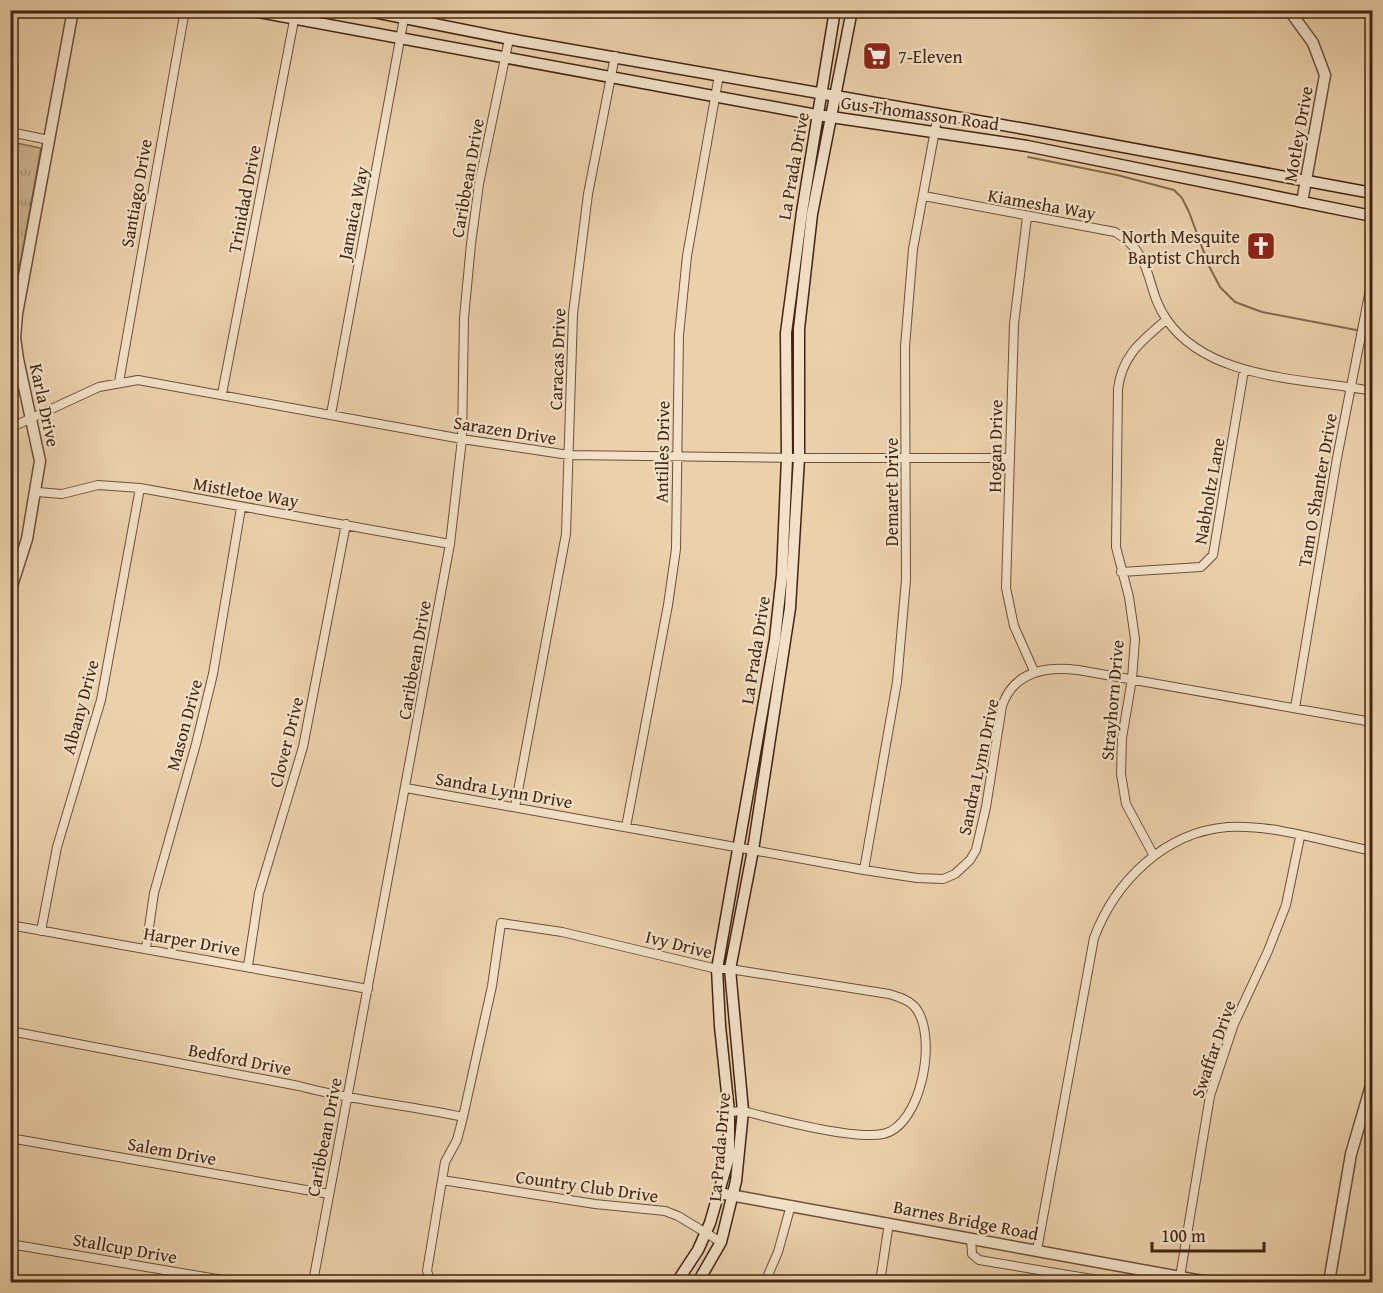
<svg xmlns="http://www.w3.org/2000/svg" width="1383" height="1293" viewBox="0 0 1383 1293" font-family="'Gentium Book Plus',serif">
<defs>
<pattern id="park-tufts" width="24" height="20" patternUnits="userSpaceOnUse" patternTransform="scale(1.5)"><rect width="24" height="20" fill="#ceb491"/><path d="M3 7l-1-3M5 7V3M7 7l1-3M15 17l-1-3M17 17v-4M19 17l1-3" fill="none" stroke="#a99275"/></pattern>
</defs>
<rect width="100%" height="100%" fill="#ebd1ab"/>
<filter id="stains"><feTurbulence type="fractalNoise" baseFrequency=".00333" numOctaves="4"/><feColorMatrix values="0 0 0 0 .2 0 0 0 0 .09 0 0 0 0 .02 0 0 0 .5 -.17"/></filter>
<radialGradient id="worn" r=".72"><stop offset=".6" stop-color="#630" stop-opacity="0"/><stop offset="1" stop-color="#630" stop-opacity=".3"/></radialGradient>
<path fill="url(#park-tufts)" stroke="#886c52" stroke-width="1.5" d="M 11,142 L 41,148 L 20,265 L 11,263 Z"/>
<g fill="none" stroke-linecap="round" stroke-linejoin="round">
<path stroke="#85694f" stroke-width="2" d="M 805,10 L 827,16
M 1028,157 L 1117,175 L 1174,190 L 1182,198 L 1189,212 L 1209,266 L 1220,287 L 1235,302 L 1262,312 L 1372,333"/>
<g stroke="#6c5038" stroke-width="10">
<path id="minor" d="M 10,132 L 49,140
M 924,196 L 1115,232 C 1156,256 1144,288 1167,320 C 1209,381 1307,378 1372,391
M 1027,217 L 1014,324 L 1006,588 L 1014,626 L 1034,671
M 119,382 L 185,10
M 222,394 L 296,10
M 331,414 L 404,18
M 10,428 L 99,387 L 138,380 L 462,439 L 569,455 L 799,458 L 1010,458
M 37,492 L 62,494 L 98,485 L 140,488 L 450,544
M 1121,572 L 1201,567 L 1213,555 L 1244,370
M 1295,708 L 1337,458 L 1372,279
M 406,788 L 864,870 L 917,878 L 943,879 L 955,874 L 970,860 L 976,850 L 986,807 L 1002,706 C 1014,671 1046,666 1078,670 L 1372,722
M 515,807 L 566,534 L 573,314 L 588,194 L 615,56
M 626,827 L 668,605 L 676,549 L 679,335 L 687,256 L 719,75
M 1154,856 L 1126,804 L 1121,774 L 1122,738 L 1132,679 L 1135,639 L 1129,597 L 1116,547 L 1118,389 C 1122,355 1142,341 1166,320
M 864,870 L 897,682 L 906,580 L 905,347 L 913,249 L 938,114
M 10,925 L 368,989
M 41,931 L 57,847 L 101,700 L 140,488
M 146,948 L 154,893 L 196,744 L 213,674 L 241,508
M 248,966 L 259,893 L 303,747 L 346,524
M 10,1031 L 299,1086 C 353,1101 409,1105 463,1117
M 10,1138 L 329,1194
M 442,1180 L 595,1204 L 665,1211 L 678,1216 L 721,1242
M 971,1238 L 972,1254 L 979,1260 L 1110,1282
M 10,1244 L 235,1282
M 1037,1250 L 1094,938 C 1115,882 1164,832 1228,827 C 1272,824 1328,842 1372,851
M 1180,1277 L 1210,1096 L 1234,1024 L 1268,951 L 1286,905 L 1300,837
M 313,1282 L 450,544 L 462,439 L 464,318 L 471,244 L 479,184 L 509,39
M 431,1282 L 427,1271 L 445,1162 L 457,1140 L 463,1117 L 492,986 L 501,923 L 562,932 L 717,969 L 730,969 L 889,994 C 898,997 907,999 914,1006 C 939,1033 922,1126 883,1134 C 853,1140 775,1119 743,1111 L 729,1112
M 765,1282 L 778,1252 L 791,1205
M 880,1282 L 889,1223"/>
</g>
<g stroke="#6c5038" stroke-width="13">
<path id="tertiary" d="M 1289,10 L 1313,43 L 1325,75 L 1302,202
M 10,592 L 27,539 L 40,461 L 18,359 L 15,338 L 17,314 L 73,10
M 719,1193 L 1208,1282
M 1329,1282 L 1351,1154 L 1372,1082"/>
</g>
<g stroke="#422512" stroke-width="13">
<path id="secondary" d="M 248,10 L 811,114 L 1027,146 L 1372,216
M 364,10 L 520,41 L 1048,133 L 1372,193
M 677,1282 L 698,1250 L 710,1223 L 729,1157 L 729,1112 L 720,1026 L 717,969 L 775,639 L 782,575 L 787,458 L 786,333 L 802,212 L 835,10
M 698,1282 L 721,1242 L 736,1181 L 743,1111 L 730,969 L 753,850 L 790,608 L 799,458 L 799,329 L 812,214 L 852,10"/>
</g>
<use href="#minor" stroke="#f2e1c8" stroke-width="8"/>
<use href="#tertiary" stroke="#f2e1c8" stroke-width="10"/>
<use href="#secondary" stroke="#f2e1c8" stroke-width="10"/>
</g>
<defs>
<g id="supermarket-square" transform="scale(1.5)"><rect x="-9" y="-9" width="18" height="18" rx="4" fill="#8f2418" stroke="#f2e1c8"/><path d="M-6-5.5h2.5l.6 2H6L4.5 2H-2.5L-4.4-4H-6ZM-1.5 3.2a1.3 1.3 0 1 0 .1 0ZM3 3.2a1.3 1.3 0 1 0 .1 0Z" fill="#fff"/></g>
<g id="church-square" transform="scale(1.5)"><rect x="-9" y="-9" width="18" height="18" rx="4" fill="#8f2418" stroke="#f2e1c8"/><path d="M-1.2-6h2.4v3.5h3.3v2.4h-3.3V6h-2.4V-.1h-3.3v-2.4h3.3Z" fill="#fff"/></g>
</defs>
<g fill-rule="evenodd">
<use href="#supermarket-square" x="877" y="56"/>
<use href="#church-square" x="1261" y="246"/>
</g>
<g text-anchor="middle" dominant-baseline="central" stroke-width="4.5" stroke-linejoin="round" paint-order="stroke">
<g font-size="18" fill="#422512" stroke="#f2e1c8" text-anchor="start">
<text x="898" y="56">7-Eleven</text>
<text x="1240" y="236" text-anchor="end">North Mesquite<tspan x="1240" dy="21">Baptist Church</tspan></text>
</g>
<g font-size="18" fill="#422512" stroke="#f2e1c8">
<text transform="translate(920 113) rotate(8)">Gus Thomasson Road</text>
<text transform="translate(1298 134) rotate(-80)">Motley Drive</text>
<text transform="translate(793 166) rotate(-80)">La Prada Drive</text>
<text transform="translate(467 178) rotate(-80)">Caribbean Drive</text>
<text transform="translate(136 193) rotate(-80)">Santiago Drive</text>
<text transform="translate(244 199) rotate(-79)">Trinidad Drive</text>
<text transform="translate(1042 204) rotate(10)">Kiamesha Way</text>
<text transform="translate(353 213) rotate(-79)">Jamaica Way</text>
<text transform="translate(557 359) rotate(-88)">Caracas Drive</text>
<text transform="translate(45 405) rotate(78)">Karla Drive</text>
<text transform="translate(505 430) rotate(9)">Sarazen Drive</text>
<text transform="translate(995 446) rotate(-89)">Hogan Drive</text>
<text transform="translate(662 452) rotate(-89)">Antilles Drive</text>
<text transform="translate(1317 490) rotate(-80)">Tam O Shanter Drive</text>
<text transform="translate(1209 491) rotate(-80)">Nabholtz Lane</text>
<text transform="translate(246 492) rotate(10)">Mistletoe Way</text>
<text transform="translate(891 492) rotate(-90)">Demaret Drive</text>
<text transform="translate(755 650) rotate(-81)">La Prada Drive</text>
<text transform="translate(414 660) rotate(-80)">Caribbean Drive</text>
<text transform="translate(1112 700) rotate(-85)">Strayhorn Drive</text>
<text transform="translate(80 707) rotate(-75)">Albany Drive</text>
<text transform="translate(184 725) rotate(-75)">Mason Drive</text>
<text transform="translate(286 742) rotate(-76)">Clover Drive</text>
<text transform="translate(978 767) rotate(-78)">Sandra Lynn Drive</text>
<text transform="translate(504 790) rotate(10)">Sandra Lynn Drive</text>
<text transform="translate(192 941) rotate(10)">Harper Drive</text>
<text transform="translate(679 944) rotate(14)">Ivy Drive</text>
<text transform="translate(1213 1049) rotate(-71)">Swaffar Drive</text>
<text transform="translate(240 1059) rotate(11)">Bedford Drive</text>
<text transform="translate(324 1137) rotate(-79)">Caribbean Drive</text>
<text transform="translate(719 1147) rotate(-85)">La Prada Drive</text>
<text transform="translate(172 1151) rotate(10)">Salem Drive</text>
<text transform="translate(587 1186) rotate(8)">Country Club Drive</text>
<text transform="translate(966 1220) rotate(11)">Barnes Bridge Road</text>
<text transform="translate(125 1248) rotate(10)">Stallcup Drive</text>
</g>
</g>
<rect width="1383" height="1293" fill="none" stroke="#ebd1ab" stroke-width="36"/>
<rect x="12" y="12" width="1359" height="1269" fill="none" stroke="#422512" stroke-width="3"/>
<rect x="18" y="18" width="1347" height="1257" fill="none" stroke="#422512" stroke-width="1.5"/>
<path d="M1152 1242v9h112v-9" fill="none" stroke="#422512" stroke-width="3"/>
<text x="1161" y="1242" font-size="18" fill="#422512" stroke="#f2e1c8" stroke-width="4.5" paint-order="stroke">100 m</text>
<rect width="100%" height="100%" filter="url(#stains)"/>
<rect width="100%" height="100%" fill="url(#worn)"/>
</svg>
